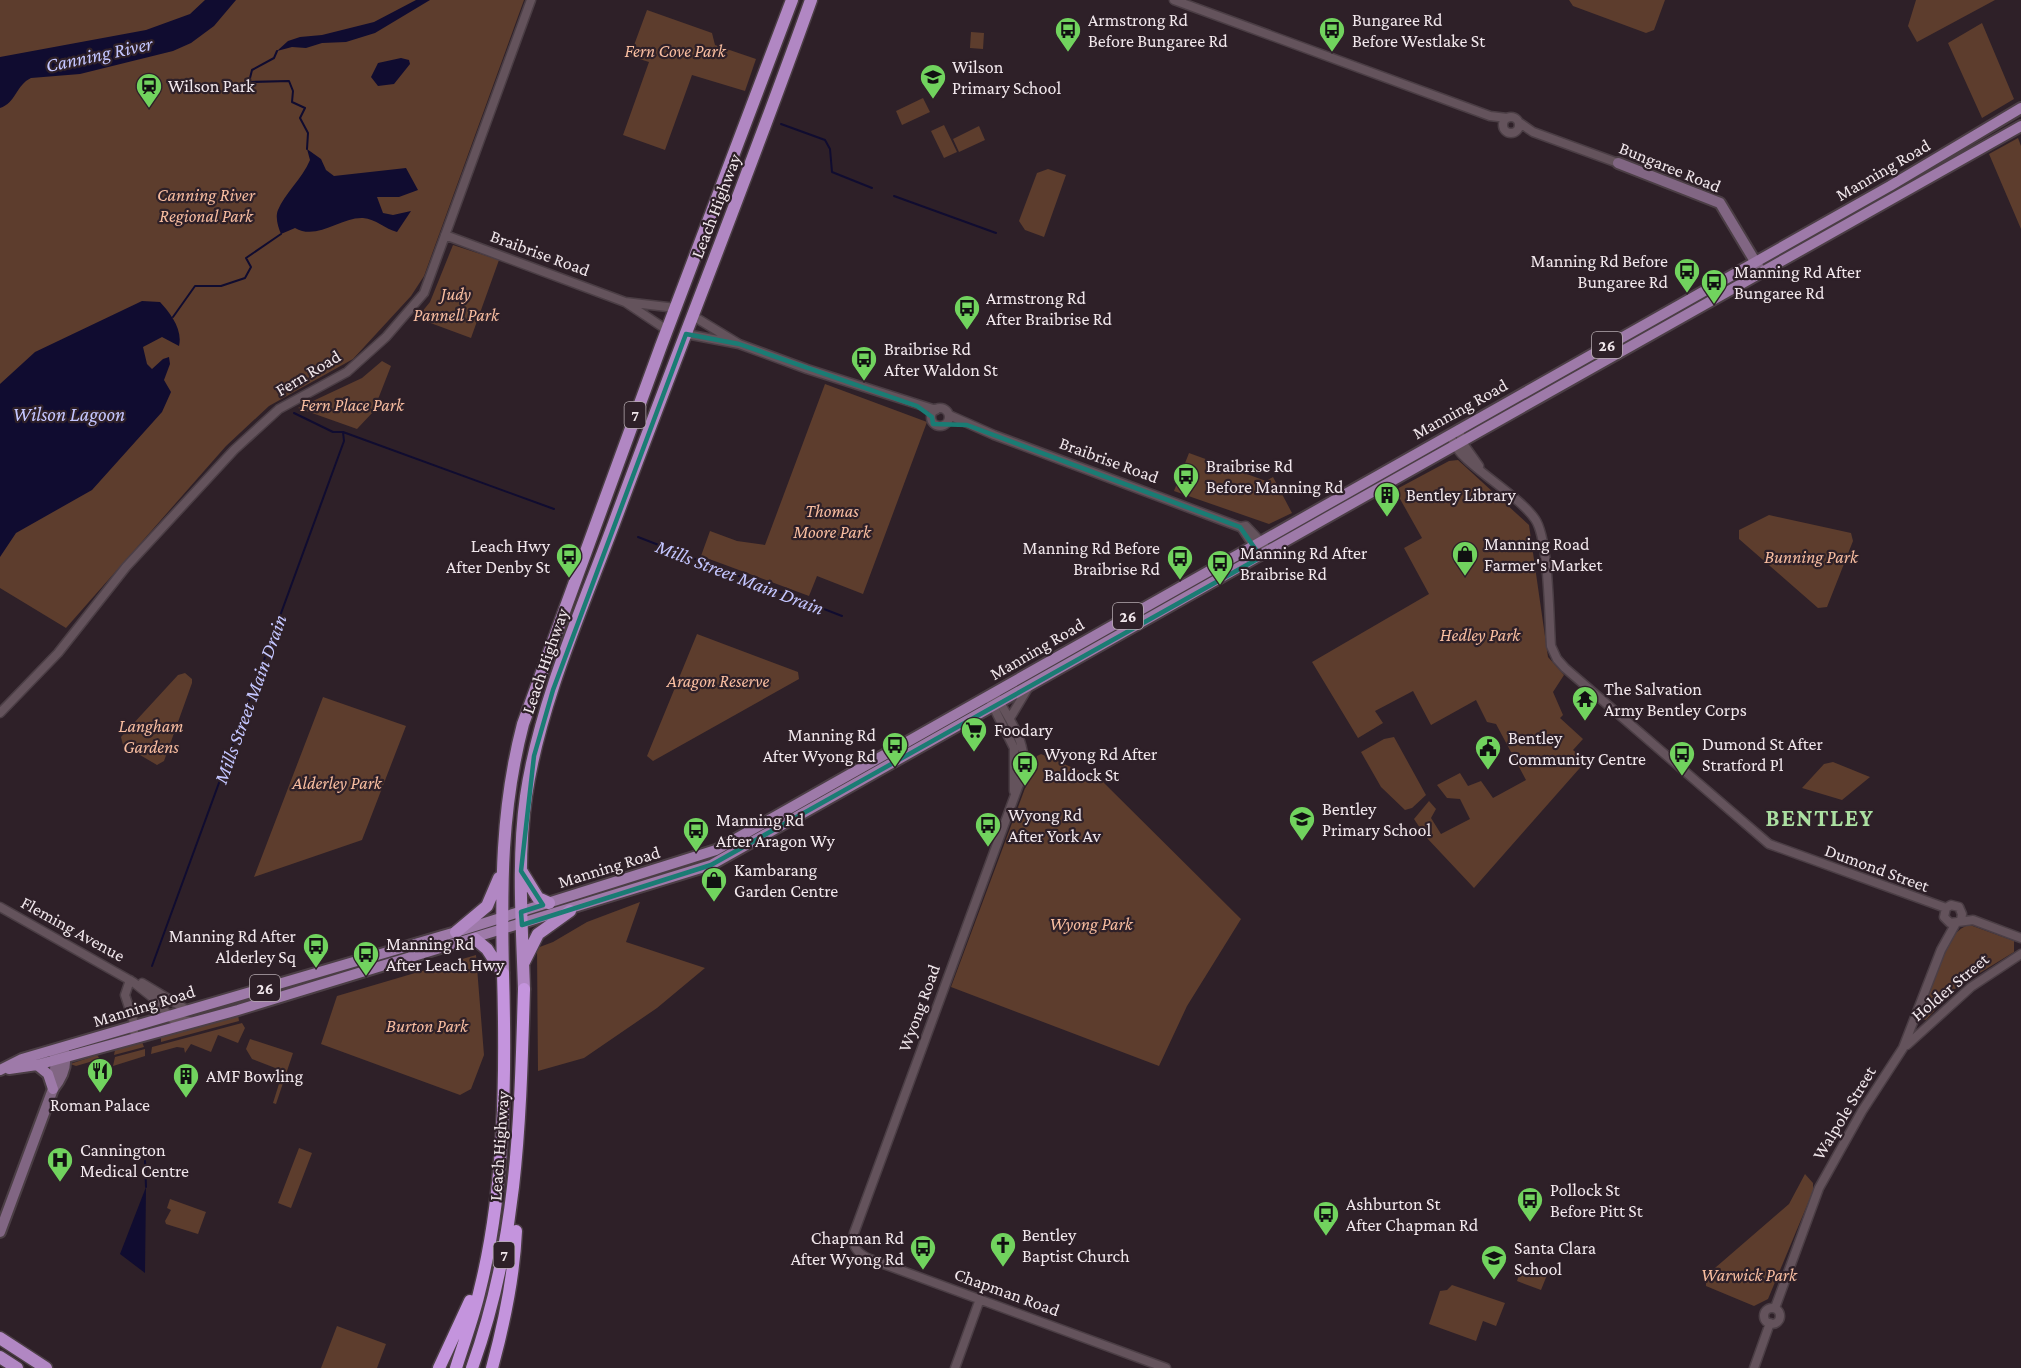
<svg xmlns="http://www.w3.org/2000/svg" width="2021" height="1368" viewBox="0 0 2021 1368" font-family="'Crimson Pro',serif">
<rect width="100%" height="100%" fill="#2e2028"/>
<path fill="#5d3d2d" d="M 0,0 L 524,0 L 424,276 L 411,296 L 353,359 L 269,406 L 226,446 L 66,628 L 0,588 Z
M 1569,0 L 1665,0 L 1654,30 L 1646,33 L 1573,6 Z
M 1916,0 L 1995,0 L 1917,42 L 1908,26 Z
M 647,10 L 712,33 L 715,45 L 756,59 L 745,91 L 692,75 L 665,150 L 623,135 L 649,62 L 630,56 Z
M 1982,23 L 2014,99 L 1982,118 L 1948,43 Z
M 971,32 L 984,33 L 983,49 L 970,48 Z
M 923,98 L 930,112 L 902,125 L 896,111 Z
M 944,125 L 957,152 L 944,158 L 931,131 Z
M 979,126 L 985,140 L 959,152 L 953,139 Z
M 2018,138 L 2021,146 L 2021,229 L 1989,154 Z
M 1048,169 L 1066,175 L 1044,237 L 1025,230 L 1019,221 L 1037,173 Z
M 453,245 L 499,260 L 471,338 L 417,318 L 430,302 Z
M 382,361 L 391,366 L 373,412 L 357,429 L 298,408 L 362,378 Z
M 825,384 L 927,422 L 863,594 L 817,576 L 809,596 L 701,556 L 710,531 L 737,541 L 765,545 Z
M 1189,453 L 1266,481 L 1273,477 L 1292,513 L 1269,524 L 1174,491 Z
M 1458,460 L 1529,525 L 1548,657 L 1564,675 L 1553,692 L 1563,715 L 1560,718 L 1583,739 L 1573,750 L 1586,761 L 1474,888 L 1426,837 L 1414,819 L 1429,801 L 1436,809 L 1431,818 L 1441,834 L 1470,819 L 1460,799 L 1447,798 L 1437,785 L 1460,773 L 1468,786 L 1481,781 L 1493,798 L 1526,780 L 1496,724 L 1487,722 L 1476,700 L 1431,725 L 1413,691 L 1375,711 L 1383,723 L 1358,738 L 1312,662 L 1429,594 L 1404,548 L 1422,538 L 1395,490 L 1449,461 Z
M 1769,515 L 1851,533 L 1853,541 L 1827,607 L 1818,608 L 1739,539 L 1739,530 Z
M 697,634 L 798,672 L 799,679 L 653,761 L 647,756 Z
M 185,673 L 192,679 L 192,683 L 164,761 L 157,765 L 123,745 L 121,737 L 178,675 Z
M 323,697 L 406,726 L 362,840 L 254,877 Z
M 1394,737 L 1426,795 L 1412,808 L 1405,810 L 1381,787 L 1361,752 L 1384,739 Z
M 1041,754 L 1101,780 L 1241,919 L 1187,1006 L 1159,1066 L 951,987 L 1037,756 Z
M 1833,762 L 1870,777 L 1842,800 L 1802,788 L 1824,764 Z
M 640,902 L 626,942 L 705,968 L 657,1008 L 584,1058 L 538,1071 L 537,948 L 553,942 L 587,922 Z
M 1970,925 L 2014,941 L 2014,952 L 1957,987 L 1926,1020 L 1922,1019 C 1930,995 1944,928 1970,925 Z
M 476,955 L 484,1055 L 471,1089 L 460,1095 L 321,1044 L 337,996 Z
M 238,1014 L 239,1021 L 161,1042 L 161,1037 Z
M 242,1023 L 245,1028 L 238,1043 L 218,1035 L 211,1052 L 191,1044 L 185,1053 L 184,1048 L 177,1047 L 151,1054 L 152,1047 Z
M 250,1039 L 293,1053 L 276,1104 L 273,1103 L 283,1071 L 252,1059 L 246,1049 Z
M 142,1042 L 144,1047 L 114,1055 L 115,1050 Z
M 145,1049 L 145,1056 L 113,1066 L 115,1057 Z
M 97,1055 L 100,1059 L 76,1066 L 70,1064 Z
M 299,1148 L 312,1153 L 291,1208 L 278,1203 Z
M 1805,1174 L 1813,1183 L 1813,1191 L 1768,1299 L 1754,1306 L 1706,1286 L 1706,1278 L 1708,1274 L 1789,1204 Z
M 170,1199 L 206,1212 L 198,1234 L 166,1224 L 165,1221 L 171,1210 L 167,1208 Z
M 1522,1266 L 1547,1275 L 1541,1290 L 1517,1281 Z
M 1452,1285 L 1505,1303 L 1496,1326 L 1483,1321 L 1476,1341 L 1429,1324 L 1440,1291 L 1447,1290 Z
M 337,1326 L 386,1344 L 377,1368 L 321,1368 Z"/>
<path fill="#100c30" d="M 205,0 L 236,0 L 214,26 L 191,43 L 173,51 L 80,74 L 31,78 C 16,85 16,103 0,108 L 0,57 L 146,30 L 190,14 Z
M 416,0 L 430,0 L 375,33 L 346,42 L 322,43 L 306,48 L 292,47 L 277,51 L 288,41 L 300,37 L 322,35 L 374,22 Z
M 401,58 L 409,60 L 410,64 L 394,84 L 378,86 L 371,77 L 378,63 Z
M 307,149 L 321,159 L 326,170 L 334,176 L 406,168 L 418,190 L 399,197 L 377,197 L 383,213 L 393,215 L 411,211 L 397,232 C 385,229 376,219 363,218 C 340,217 317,241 295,228 L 281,234 C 278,227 275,217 278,210 C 285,193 302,179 310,160 Z
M 142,301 L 160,302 C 170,313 183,329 179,346 L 162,337 L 143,347 L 147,364 L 152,369 L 163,359 L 169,357 L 170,364 L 164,380 L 171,392 L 162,412 L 92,490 L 16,533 L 0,557 L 0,384 L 35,352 Z
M 146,1187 L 145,1273 L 120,1254 Z"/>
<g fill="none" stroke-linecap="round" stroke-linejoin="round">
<path stroke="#100c30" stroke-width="2" d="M 277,51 L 274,58 L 252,70 L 249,82 L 289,81 L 293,91 L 292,102 L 305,108 L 300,118 L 308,133 L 307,149
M 781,124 L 825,140 L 830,149 L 832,172 L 872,188
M 894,196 L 996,233
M 173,317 L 195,286 L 221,286 L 245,278 L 251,267 L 246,258 L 281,234
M 294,413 L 333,432 L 343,432 L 554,509
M 638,537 L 842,616
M 152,966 L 344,441 L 343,432
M 145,1161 L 146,1187"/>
<g stroke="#4b3e45" stroke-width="11">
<path id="tertiary" d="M 1174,0 L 1490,116 L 1507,118
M1503 125a8 8 0 1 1 16 0a8 8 0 1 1-16 0Z
M 1520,123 L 1533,132 L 1618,163
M 445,235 L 625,302 L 667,330
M 625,302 L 676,308
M 693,316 L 739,344 L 807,369 L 936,410
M 686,334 L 739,344
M931 417a9 9 0 1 1 18 0a9 9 0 1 1-18 0Z
M 949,415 L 994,435 L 1240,527 L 1246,526 L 1264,545
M 1459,429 L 1462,442 L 1479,466
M 1453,441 C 1458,461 1518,494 1535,519 C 1549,539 1549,618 1551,646 L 1557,659 L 1565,668 L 1769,844 L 1946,908
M 1241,527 L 1257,551
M 988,696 L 1014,748 L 1014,791
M 998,699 C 1012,724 1029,745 1022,776 L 854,1233 C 851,1247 858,1254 870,1259 L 1166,1368
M 0,713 L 58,653 L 126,567 L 234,450 L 279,409 L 347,372 L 386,337 L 424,293 L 531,0
M 1010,718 L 1028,688
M 0,907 L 133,982 L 152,997 L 172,1019 L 189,1021
M 1961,920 L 1962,914 L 1959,907 L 1951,905 L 1946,908 L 1944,917 L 1950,923 L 1973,920 L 2021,938
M 130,980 L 125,995 L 135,1026 L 134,1031
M 142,983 L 187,1010
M 1907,1045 L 1971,987 L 2021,954
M1764 1316a8 8 0 1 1 16 0a8 8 0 1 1-16 0Z
M 1775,1308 L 1819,1188 L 1862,1111 L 1903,1048 L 1941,950 L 1956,923
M 955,1368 L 980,1299
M 1754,1368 L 1770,1323"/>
</g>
<g stroke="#4b3e45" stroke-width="14">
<path id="secondary" d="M 1618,163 L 1720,203 L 1759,268
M 53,1089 L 56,1060 L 54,1051
M 0,1232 L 53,1089 C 62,1078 68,1065 64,1051"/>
</g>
<g stroke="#4b3e45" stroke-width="14">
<path id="primary" d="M 37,1065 L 48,1074 L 53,1089
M 9,1069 L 37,1065 L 238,1010 L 711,865 L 2021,126
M 0,1070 L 22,1059 L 456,932 L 716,850 L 1890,186 L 2021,108"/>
</g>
<g stroke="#4b3e45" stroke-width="15">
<path id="trunk" d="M 522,872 L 538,898 L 549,903
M 456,932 L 487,906 L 499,878
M 475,939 L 487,949 L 502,972
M 524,962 L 538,934 L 570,911
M 503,973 C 501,887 501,808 523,724 L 661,346 L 792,0
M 524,989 C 522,925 517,859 526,796 C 540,702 583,607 616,518 C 680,345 749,174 811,0
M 0,1338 L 46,1368
M 0,1357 L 17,1368"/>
</g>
<g stroke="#4b3e45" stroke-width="15">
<path id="motorway" d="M 439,1368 L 470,1301
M 456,1368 C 464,1342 474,1316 480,1289 C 505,1189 506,1076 503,973
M 472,1368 C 518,1240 520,1122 524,989
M 492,1368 C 504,1324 514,1277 516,1231"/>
</g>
<use href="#tertiary" stroke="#64535c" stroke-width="8"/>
<use href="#secondary" stroke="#816683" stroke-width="10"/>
<use href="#primary" stroke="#9e7aa9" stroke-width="10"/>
<use href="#trunk" stroke="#b187c3" stroke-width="12"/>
<use href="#motorway" stroke="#c494dd" stroke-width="12"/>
</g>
<path fill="none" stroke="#1a7c74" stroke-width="4.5" stroke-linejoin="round" d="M 686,334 L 739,344 L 917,406 L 932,417 L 933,424 L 967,425 L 1240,527 L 1261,557 L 711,865 L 522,925 L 521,912 L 543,905 L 521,871 L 534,756 L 553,690 Z"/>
<defs>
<g id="bus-pin" transform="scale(1.35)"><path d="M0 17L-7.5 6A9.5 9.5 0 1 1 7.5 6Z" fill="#71d35e" stroke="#2e2028"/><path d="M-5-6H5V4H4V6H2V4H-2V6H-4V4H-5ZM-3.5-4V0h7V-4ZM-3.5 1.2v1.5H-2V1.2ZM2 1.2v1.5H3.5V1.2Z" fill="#111"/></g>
<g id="school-pin" transform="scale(1.35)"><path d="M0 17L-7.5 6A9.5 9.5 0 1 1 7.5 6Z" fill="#71d35e" stroke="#2e2028"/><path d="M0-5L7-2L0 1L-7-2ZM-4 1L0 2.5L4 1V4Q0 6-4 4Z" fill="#111"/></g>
<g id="station-pin" transform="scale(1.35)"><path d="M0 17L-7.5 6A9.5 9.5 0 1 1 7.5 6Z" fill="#71d35e" stroke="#2e2028"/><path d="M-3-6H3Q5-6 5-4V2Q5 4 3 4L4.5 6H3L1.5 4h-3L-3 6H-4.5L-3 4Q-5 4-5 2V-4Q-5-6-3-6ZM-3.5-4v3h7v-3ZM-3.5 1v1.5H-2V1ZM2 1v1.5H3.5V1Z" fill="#111"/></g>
<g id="building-pin" transform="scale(1.35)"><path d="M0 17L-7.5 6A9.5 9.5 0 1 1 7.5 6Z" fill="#71d35e" stroke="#2e2028"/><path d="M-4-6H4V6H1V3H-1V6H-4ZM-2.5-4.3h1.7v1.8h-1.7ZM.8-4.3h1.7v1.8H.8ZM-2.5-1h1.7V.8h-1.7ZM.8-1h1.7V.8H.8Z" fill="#111"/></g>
<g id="shop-pin" transform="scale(1.35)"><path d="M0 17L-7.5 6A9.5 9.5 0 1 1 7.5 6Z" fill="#71d35e" stroke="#2e2028"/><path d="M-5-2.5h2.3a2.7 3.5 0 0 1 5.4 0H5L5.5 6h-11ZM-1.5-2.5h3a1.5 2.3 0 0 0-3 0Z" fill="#111"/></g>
<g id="temple-pin" transform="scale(1.35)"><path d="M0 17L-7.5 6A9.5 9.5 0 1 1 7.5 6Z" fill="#71d35e" stroke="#2e2028"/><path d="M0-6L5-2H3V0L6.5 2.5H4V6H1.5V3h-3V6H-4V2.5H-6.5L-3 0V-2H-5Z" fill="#111"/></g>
<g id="supermarket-pin" transform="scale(1.35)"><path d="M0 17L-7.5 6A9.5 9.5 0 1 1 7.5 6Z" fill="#71d35e" stroke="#2e2028"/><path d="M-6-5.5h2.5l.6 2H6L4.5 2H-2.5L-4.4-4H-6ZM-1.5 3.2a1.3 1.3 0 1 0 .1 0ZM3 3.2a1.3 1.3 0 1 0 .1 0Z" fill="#111"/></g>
<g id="civic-pin" transform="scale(1.35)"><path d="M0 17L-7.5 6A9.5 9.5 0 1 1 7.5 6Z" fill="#71d35e" stroke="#2e2028"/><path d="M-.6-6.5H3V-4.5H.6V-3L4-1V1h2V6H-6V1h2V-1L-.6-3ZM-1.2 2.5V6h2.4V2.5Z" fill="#111"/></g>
<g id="restaurant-pin" transform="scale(1.35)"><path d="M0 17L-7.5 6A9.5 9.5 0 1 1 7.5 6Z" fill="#71d35e" stroke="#2e2028"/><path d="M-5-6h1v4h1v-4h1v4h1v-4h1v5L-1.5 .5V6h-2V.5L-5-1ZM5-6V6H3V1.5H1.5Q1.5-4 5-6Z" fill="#111"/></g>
<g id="hospital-pin" transform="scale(1.35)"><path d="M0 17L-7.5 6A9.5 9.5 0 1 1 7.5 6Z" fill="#71d35e" stroke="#2e2028"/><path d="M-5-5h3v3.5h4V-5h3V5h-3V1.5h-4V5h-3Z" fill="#111"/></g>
<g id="church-pin" transform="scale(1.35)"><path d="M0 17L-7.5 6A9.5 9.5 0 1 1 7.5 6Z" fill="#71d35e" stroke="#2e2028"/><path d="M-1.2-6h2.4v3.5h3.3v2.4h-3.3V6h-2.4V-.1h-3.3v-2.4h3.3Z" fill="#111"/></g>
</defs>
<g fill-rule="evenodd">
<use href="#bus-pin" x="1068" y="30"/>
<use href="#bus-pin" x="1332" y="30"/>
<use href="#school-pin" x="933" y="77"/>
<use href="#station-pin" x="149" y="86"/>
<use href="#bus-pin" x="1687" y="271"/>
<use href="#bus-pin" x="1714" y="282"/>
<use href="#bus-pin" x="967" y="308"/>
<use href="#bus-pin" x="864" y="359"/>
<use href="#bus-pin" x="1186" y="476"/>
<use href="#building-pin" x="1387" y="495"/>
<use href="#shop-pin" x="1465" y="554"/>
<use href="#bus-pin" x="569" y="556"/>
<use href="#bus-pin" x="1180" y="558"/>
<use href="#bus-pin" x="1220" y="563"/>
<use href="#temple-pin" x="1585" y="699"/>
<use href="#supermarket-pin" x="974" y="730"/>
<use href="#bus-pin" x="895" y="745"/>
<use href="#civic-pin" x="1488" y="748"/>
<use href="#bus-pin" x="1682" y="754"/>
<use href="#bus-pin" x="1025" y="764"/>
<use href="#school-pin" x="1302" y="819"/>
<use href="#bus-pin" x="988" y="825"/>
<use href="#bus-pin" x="696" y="830"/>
<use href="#shop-pin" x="714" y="880"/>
<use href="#bus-pin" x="316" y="946"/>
<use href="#bus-pin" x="366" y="954"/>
<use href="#restaurant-pin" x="100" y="1071"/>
<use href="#building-pin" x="186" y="1076"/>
<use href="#hospital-pin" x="60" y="1160"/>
<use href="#bus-pin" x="1530" y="1200"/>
<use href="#bus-pin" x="1326" y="1214"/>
<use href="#church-pin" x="1003" y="1245"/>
<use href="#bus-pin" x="923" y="1248"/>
<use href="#school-pin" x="1494" y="1258"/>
</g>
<g text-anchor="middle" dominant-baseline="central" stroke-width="4.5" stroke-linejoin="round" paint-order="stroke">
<g fill="#2e2028" stroke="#b6abb1" stroke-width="1.5">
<rect x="1592" y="332" width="30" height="26" rx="4.5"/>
<rect x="624.5" y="402" width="21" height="26" rx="4.5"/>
<rect x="1113" y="603" width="30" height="26" rx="4.5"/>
<rect x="250" y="975" width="30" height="26" rx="4.5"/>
<rect x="493.5" y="1242" width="21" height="26" rx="4.5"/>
</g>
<g font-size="16" font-weight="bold" fill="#f1e7ec">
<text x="1607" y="345">26</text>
<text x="635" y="415">7</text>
<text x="1128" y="616">26</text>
<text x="265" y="988">26</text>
<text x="504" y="1255">7</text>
</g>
<g font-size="18" fill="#f1e7ec" stroke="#2e2028" text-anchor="start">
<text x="1088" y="20">Armstrong Rd<tspan x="1088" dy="21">Before Bungaree Rd</tspan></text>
<text x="1352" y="20">Bungaree Rd<tspan x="1352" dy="21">Before Westlake St</tspan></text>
<text x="952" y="67">Wilson<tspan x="952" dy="21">Primary School</tspan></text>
<text x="168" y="86">Wilson Park</text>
<text x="1668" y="261" text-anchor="end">Manning Rd Before<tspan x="1668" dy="21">Bungaree Rd</tspan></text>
<text x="1734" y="272">Manning Rd After<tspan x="1734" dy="21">Bungaree Rd</tspan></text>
<text x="986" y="298">Armstrong Rd<tspan x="986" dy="21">After Braibrise Rd</tspan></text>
<text x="884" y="349">Braibrise Rd<tspan x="884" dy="21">After Waldon St</tspan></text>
<text x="1206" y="466">Braibrise Rd<tspan x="1206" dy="21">Before Manning Rd</tspan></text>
<text x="1406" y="495">Bentley Library</text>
<text x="1484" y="544">Manning Road<tspan x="1484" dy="21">Farmer's Market</tspan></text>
<text x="550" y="546" text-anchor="end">Leach Hwy<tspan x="550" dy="21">After Denby St</tspan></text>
<text x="1160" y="548" text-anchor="end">Manning Rd Before<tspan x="1160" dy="21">Braibrise Rd</tspan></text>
<text x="1240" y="553">Manning Rd After<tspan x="1240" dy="21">Braibrise Rd</tspan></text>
<text x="1604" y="689">The Salvation<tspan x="1604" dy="21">Army Bentley Corps</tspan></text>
<text x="994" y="730">Foodary</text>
<text x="876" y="735" text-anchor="end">Manning Rd<tspan x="876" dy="21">After Wyong Rd</tspan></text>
<text x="1508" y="738">Bentley<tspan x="1508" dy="21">Community Centre</tspan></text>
<text x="1702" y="744">Dumond St After<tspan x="1702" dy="21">Stratford Pl</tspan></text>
<text x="1044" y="754">Wyong Rd After<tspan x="1044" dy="21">Baldock St</tspan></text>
<text x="1322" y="809">Bentley<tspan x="1322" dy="21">Primary School</tspan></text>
<text x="1008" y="815">Wyong Rd<tspan x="1008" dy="21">After York Av</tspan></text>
<text x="716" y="820">Manning Rd<tspan x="716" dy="21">After Aragon Wy</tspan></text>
<text x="734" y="870">Kambarang<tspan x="734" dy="21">Garden Centre</tspan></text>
<text x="296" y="936" text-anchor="end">Manning Rd After<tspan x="296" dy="21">Alderley Sq</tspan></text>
<text x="386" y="944">Manning Rd<tspan x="386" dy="21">After Leach Hwy</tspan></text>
<text x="206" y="1076">AMF Bowling</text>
<text x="100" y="1105" text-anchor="middle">Roman Palace</text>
<text x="80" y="1150">Cannington<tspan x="80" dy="21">Medical Centre</tspan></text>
<text x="1550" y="1190">Pollock St<tspan x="1550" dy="21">Before Pitt St</tspan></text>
<text x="1346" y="1204">Ashburton St<tspan x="1346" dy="21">After Chapman Rd</tspan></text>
<text x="1022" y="1235">Bentley<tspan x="1022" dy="21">Baptist Church</tspan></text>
<text x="904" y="1238" text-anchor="end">Chapman Rd<tspan x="904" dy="21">After Wyong Rd</tspan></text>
<text x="1514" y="1248">Santa Clara<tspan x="1514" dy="21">School</tspan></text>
</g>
<g font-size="18" font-style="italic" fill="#f8bda0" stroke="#2e2028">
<text x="675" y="51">Fern Cove Park</text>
<text x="206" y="195">Canning River<tspan x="206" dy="21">Regional Park</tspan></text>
<text x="456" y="294">Judy<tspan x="456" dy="21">Pannell Park</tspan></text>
<text x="352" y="405">Fern Place Park</text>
<text x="832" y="511">Thomas<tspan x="832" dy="21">Moore Park</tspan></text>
<text x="1811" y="557">Bunning Park</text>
<text x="1480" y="635">Hedley Park</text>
<text x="718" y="681">Aragon Reserve</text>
<text x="151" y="726">Langham<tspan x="151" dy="21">Gardens</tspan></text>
<text x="337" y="783">Alderley Park</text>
<text x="1091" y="924">Wyong Park</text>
<text x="427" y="1026">Burton Park</text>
<text x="1749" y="1275">Warwick Park</text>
</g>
<g font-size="18" fill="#f1e7ec" stroke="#2e2028">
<text transform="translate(1670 167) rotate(22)">Bungaree Road</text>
<text transform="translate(1883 170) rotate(-30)">Manning Road</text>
<text transform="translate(716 206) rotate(-69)">Leach Highway</text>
<text transform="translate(540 253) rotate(20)">Braibrise Road</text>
<text transform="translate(308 373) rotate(-31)">Fern Road</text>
<text transform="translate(1460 409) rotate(-29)">Manning Road</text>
<text transform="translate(1109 460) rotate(20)">Braibrise Road</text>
<text transform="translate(1037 649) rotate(-30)">Manning Road</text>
<text transform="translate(545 661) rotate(-71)">Leach Highway</text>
<text transform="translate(609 867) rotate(-17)">Manning Road</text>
<text transform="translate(1877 868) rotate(20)">Dumond Street</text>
<text transform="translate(73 929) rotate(29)">Fleming Avenue</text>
<text transform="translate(1950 987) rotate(-40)">Holder Street</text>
<text transform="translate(144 1006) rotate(-17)">Manning Road</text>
<text transform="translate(919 1008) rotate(-70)">Wyong Road</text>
<text transform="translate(1844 1113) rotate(-59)">Walpole Street</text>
<text transform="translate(499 1146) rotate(-86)">Leach Highway</text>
<text transform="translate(1007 1292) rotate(20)">Chapman Road</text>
</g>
<g font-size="20" font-style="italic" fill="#c4c6ff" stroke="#2e2028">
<text transform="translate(99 54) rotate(-12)">Canning River</text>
<text x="69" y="414">Wilson Lagoon</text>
<text transform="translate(740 577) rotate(21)">Mills Street Main Drain</text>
<text transform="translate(250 699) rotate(-70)">Mills Street Main Drain</text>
</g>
<g font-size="24" font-weight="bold" letter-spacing="1.5" fill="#abdfa1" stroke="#2e2028">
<text x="1820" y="817">BENTLEY</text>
</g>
</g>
</svg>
